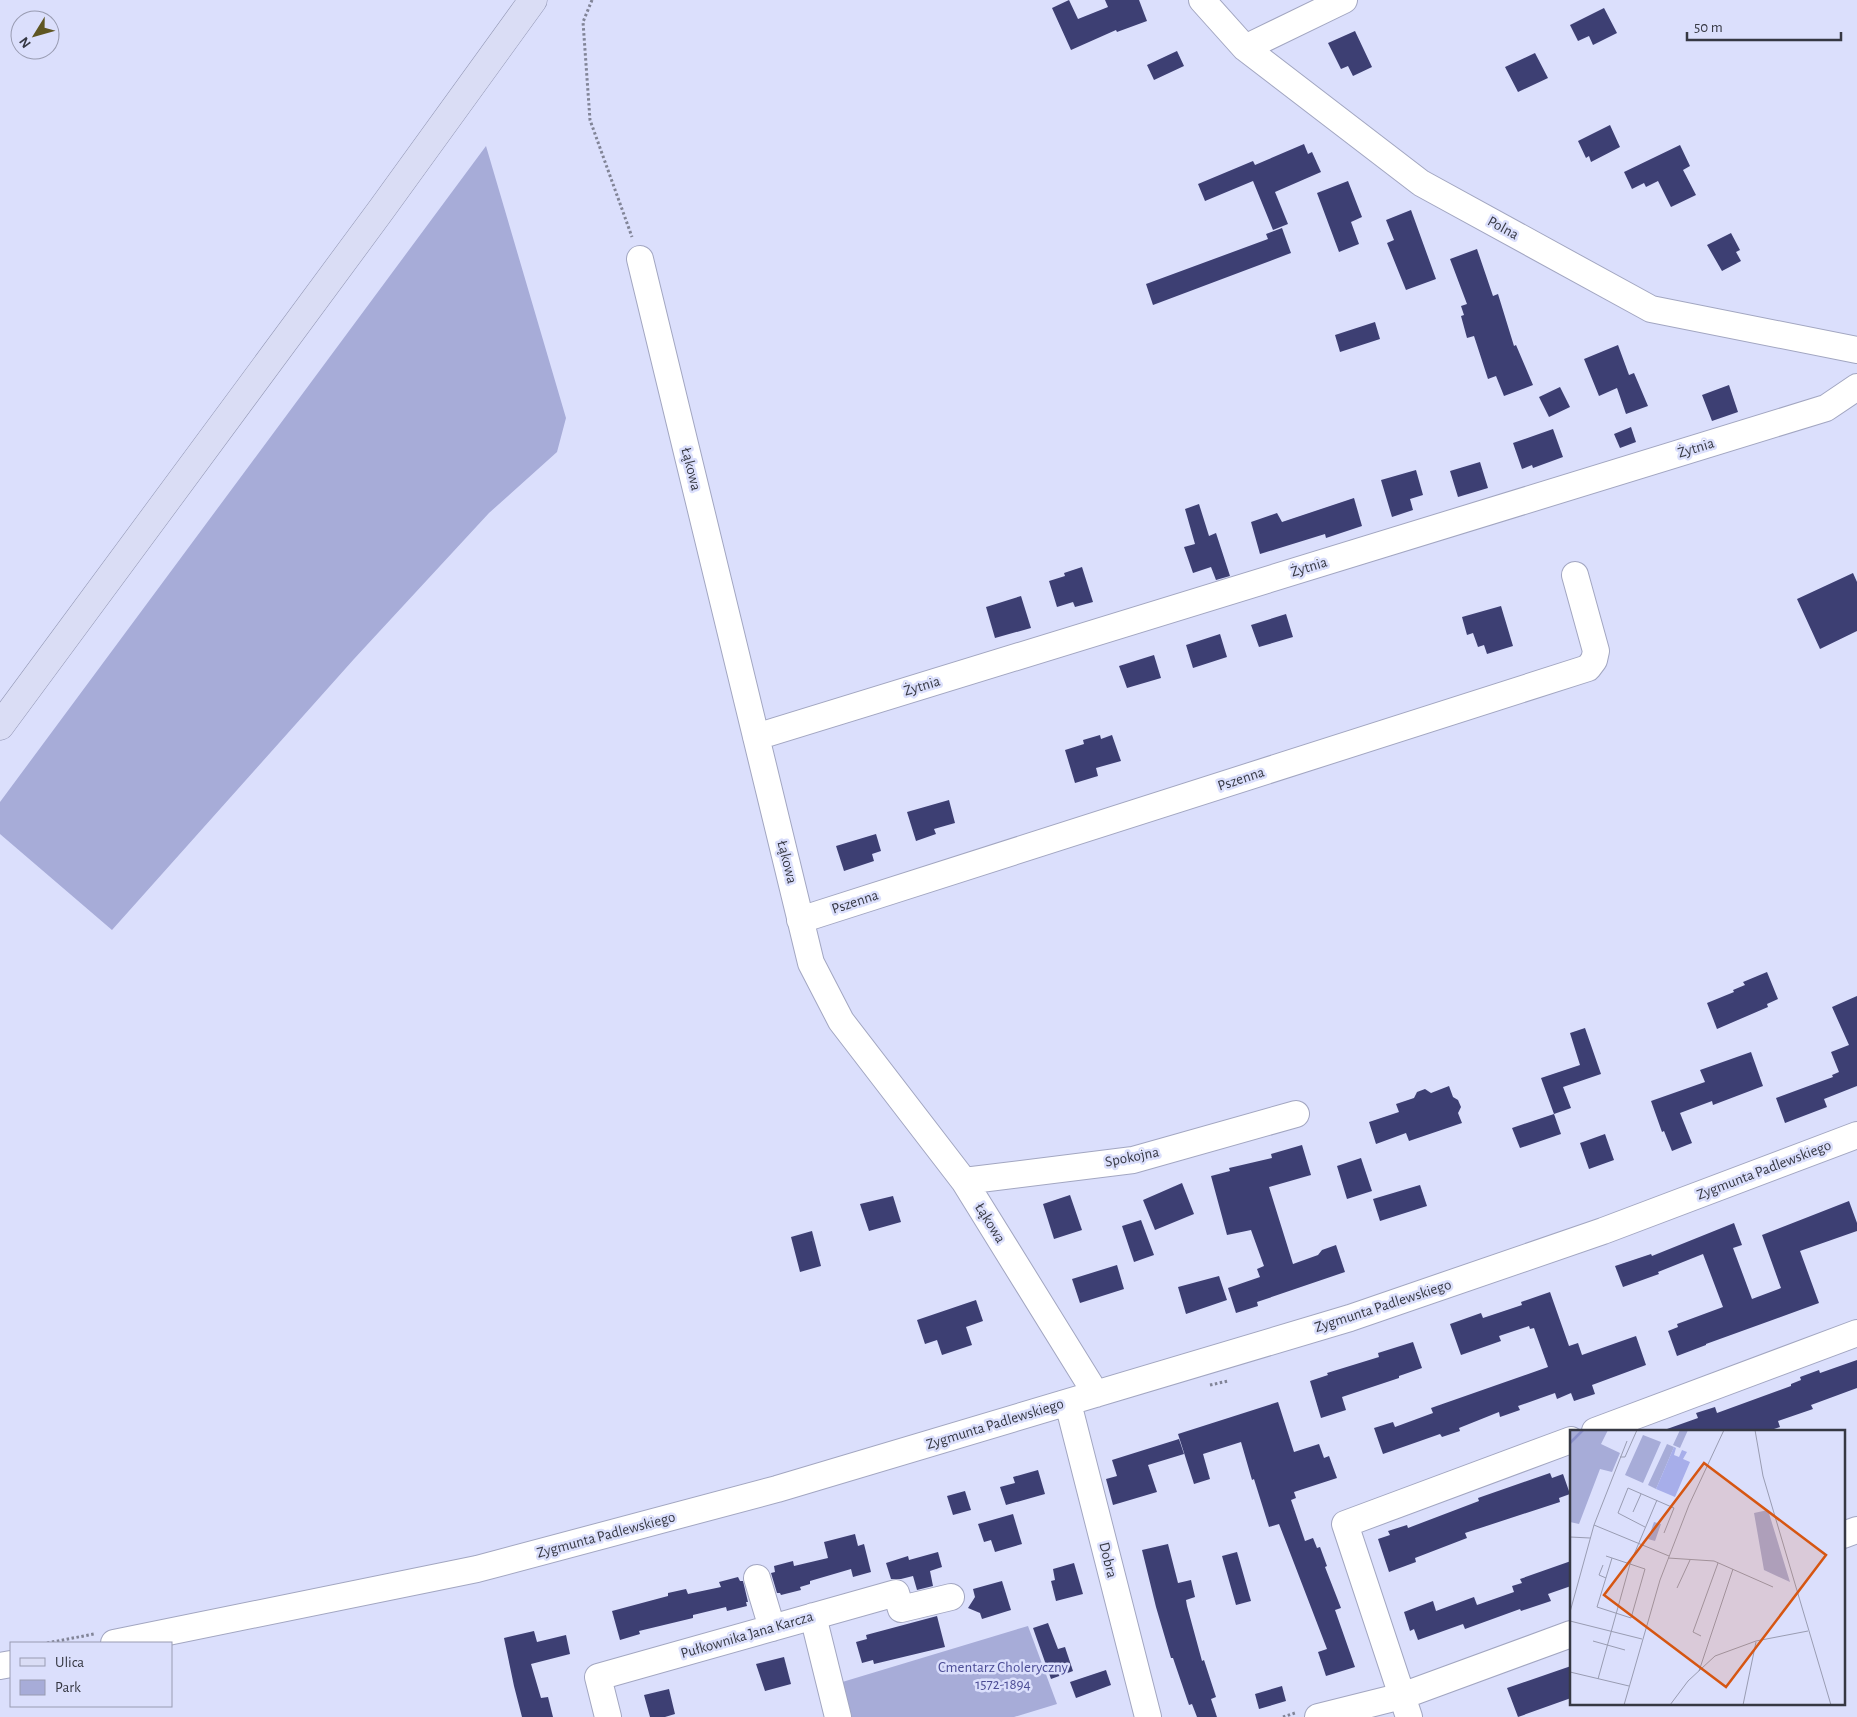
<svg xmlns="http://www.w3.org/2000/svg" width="1857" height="1717" viewBox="0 0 1857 1717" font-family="'Alegreya Sans',sans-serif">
<rect width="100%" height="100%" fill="#dbdffc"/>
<path fill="#a7acd8" d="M 486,146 L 566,418 L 557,452 L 489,513 L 354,659 L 112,930 L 0,834 L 0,802 Z
M 1028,1626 L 1057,1704 L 1014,1717 L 848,1717 L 839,1683 Z"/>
<path fill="#3d3f73" d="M 1069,0 L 1078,19 L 1108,7 L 1105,0 L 1139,0 L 1147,21 L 1117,32 L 1116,30 L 1071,50 L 1052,8 Z
M 1604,8 L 1617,33 L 1593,45 L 1589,36 L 1578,41 L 1570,25 Z
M 1355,31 L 1372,67 L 1353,76 L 1348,66 L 1341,69 L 1328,43 Z
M 1177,51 L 1184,66 L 1154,80 L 1147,65 Z
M 1535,53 L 1548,78 L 1518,92 L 1505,67 Z
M 1610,125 L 1620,147 L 1591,162 L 1589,156 L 1586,158 L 1578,141 Z
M 1304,144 L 1308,154 L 1312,152 L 1321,172 L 1275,192 L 1288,224 L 1273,230 L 1253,181 L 1205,201 L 1198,184 L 1253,161 L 1255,165 Z
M 1680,145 L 1690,166 L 1683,170 L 1696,195 L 1671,207 L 1658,181 L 1646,187 L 1644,183 L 1632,189 L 1624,172 Z
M 1348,181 L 1362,217 L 1351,222 L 1359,244 L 1339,252 L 1317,193 Z
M 1411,210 L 1436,279 L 1406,290 L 1387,243 L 1394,240 L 1386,220 Z
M 1282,228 L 1291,253 L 1153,305 L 1146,284 L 1268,239 L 1266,234 Z
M 1731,233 L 1740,250 L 1736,252 L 1741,261 L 1722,271 L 1707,245 Z
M 1477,249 L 1493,296 L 1498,294 L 1514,346 L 1516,345 L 1533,385 L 1504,396 L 1496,376 L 1488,379 L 1474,336 L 1467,338 L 1461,316 L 1464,315 L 1461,306 L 1467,304 L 1450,259 Z
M 1375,322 L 1380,339 L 1340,352 L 1335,335 Z
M 1618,345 L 1629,375 L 1634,373 L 1648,406 L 1626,414 L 1617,388 L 1599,396 L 1584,359 Z
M 1729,385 L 1738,412 L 1712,421 L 1702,395 Z
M 1560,387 L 1570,407 L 1549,417 L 1539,397 Z
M 1631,427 L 1636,442 L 1620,448 L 1614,434 Z
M 1553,429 L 1563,457 L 1533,468 L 1532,465 L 1522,469 L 1513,443 Z
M 1480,462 L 1488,488 L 1458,497 L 1450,471 Z
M 1416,470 L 1423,495 L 1410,499 L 1413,510 L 1392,517 L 1381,480 Z
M 1354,498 L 1362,526 L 1326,538 L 1325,534 L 1260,554 L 1251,522 L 1277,513 L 1282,522 Z
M 1199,504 L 1209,536 L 1216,533 L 1230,576 L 1216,580 L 1211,567 L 1193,573 L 1184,547 L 1195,544 L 1185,509 Z
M 1082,567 L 1093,602 L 1075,607 L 1073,602 L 1057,607 L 1049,581 L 1065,576 L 1064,573 Z
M 1853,573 L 1857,582 L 1857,631 L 1820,649 L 1797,599 Z
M 1021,596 L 1031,628 L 995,638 L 986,607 Z
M 1501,606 L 1513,646 L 1487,654 L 1484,645 L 1478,647 L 1473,633 L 1467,635 L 1462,617 Z
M 1286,614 L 1293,637 L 1259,647 L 1251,625 Z
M 1220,634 L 1227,657 L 1193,668 L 1186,645 Z
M 1154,655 L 1161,678 L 1127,688 L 1119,666 Z
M 1100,735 L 1101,739 L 1112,735 L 1121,761 L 1096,768 L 1098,776 L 1075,783 L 1065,750 L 1084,744 L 1083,740 Z
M 949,800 L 955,823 L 934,829 L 936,834 L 916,841 L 907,812 Z
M 876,834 L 881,851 L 872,854 L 874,861 L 844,871 L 836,846 Z
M 1767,972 L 1778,999 L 1767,1004 L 1768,1007 L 1717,1029 L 1707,1003 L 1734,992 L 1733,990 L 1745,985 L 1743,982 Z
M 1857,996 L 1857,1086 L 1824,1099 L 1827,1107 L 1785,1123 L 1776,1098 L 1833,1077 L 1832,1075 L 1839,1072 L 1831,1052 L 1849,1045 L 1832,1007 Z
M 1585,1028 L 1601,1074 L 1563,1087 L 1571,1108 L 1554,1114 L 1541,1078 L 1580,1065 L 1570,1033 Z
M 1751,1052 L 1763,1086 L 1713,1105 L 1712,1101 L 1680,1113 L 1692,1143 L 1672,1151 L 1664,1131 L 1662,1132 L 1651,1101 L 1705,1082 L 1700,1070 Z
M 1449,1086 L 1453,1097 L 1458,1100 L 1461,1107 L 1458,1113 L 1462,1123 L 1409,1141 L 1406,1133 L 1376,1144 L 1369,1122 L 1399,1112 L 1396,1104 L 1414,1098 L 1417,1092 L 1425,1089 L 1431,1093 Z
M 1554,1114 L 1561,1134 L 1520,1148 L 1512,1128 Z
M 1605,1134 L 1614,1160 L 1589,1169 L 1580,1143 Z
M 1302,1145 L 1311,1175 L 1269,1187 L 1293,1264 L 1318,1255 L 1322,1250 L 1336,1245 L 1345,1272 L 1257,1302 L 1258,1306 L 1236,1313 L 1228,1288 L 1260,1277 L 1257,1269 L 1264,1266 L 1251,1230 L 1227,1235 L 1211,1176 L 1230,1171 L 1229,1168 L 1272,1158 L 1271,1154 Z
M 1361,1158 L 1372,1191 L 1347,1199 L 1337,1166 Z
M 1182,1183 L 1194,1214 L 1155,1230 L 1143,1200 Z
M 1420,1185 L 1427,1206 L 1380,1221 L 1373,1199 Z
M 1070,1195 L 1082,1230 L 1054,1239 L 1043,1204 Z
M 893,1196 L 901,1222 L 869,1231 L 860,1204 Z
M 1849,1201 L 1857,1223 L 1857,1231 L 1800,1251 L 1819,1303 L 1706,1344 L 1706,1345 L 1677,1356 L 1668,1331 L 1678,1327 L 1677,1324 L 1723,1307 L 1703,1254 L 1658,1272 L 1659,1274 L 1623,1287 L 1615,1266 L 1651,1254 L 1652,1256 L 1734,1223 L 1742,1245 L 1733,1248 L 1752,1299 L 1781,1288 L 1762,1235 Z
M 1141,1220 L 1154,1255 L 1134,1262 L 1122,1226 Z
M 812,1231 L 821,1266 L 800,1272 L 791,1237 Z
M 1117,1265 L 1124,1289 L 1080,1303 L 1072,1279 Z
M 1219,1276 L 1227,1300 L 1186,1314 L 1178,1287 Z
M 1550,1292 L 1569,1346 L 1578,1343 L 1582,1355 L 1636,1336 L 1646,1365 L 1592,1385 L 1595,1394 L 1574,1401 L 1571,1393 L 1557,1399 L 1555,1393 L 1518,1406 L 1520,1410 L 1500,1417 L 1499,1412 L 1459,1428 L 1460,1431 L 1442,1437 L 1440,1434 L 1383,1454 L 1374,1428 L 1393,1422 L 1395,1427 L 1433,1413 L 1431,1408 L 1548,1367 L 1534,1328 L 1530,1329 L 1529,1326 L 1499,1336 L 1501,1341 L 1461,1355 L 1450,1324 L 1481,1313 L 1483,1318 L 1522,1305 L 1521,1302 Z
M 976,1300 L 983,1321 L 966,1327 L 972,1345 L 942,1355 L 937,1340 L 925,1344 L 917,1320 Z
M 1413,1342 L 1422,1368 L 1399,1376 L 1399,1378 L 1342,1397 L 1346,1410 L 1321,1418 L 1310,1381 L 1328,1375 L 1327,1373 L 1379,1357 L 1378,1353 Z
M 1857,1360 L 1857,1388 L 1811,1405 L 1813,1409 L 1778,1421 L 1780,1427 L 1768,1431 L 1667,1431 L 1667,1429 L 1698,1418 L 1696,1413 L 1715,1407 L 1717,1413 L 1791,1386 L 1791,1384 L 1801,1380 L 1800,1377 L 1819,1370 L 1820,1373 Z
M 1278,1402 L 1294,1452 L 1319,1444 L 1324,1458 L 1329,1456 L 1337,1478 L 1294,1492 L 1296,1498 L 1291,1500 L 1305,1541 L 1313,1538 L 1317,1548 L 1320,1547 L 1327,1566 L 1325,1567 L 1341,1608 L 1335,1610 L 1355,1667 L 1326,1676 L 1318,1652 L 1327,1649 L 1279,1524 L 1269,1527 L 1254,1479 L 1252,1480 L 1241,1442 L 1203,1454 L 1210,1479 L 1194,1484 L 1178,1434 Z
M 1179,1439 L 1184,1454 L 1148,1465 L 1157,1492 L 1113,1505 L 1106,1479 L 1117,1476 L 1112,1460 Z
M 1038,1470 L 1045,1494 L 1006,1505 L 1000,1487 L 1015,1483 L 1013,1477 Z
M 1550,1473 L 1552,1478 L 1563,1474 L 1570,1494 L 1559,1498 L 1560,1502 L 1465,1533 L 1467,1538 L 1415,1558 L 1416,1562 L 1389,1572 L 1378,1539 L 1390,1535 L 1388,1531 L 1407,1525 L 1408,1528 L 1479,1501 L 1478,1498 Z
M 965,1491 L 971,1510 L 953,1515 L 947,1496 Z
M 1013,1514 L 1022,1544 L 995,1552 L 991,1540 L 984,1542 L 978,1524 Z
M 855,1534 L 858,1546 L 864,1544 L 871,1572 L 853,1577 L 851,1569 L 810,1581 L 810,1584 L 800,1587 L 801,1590 L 781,1595 L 780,1593 L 777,1593 L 771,1573 L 775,1572 L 774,1566 L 793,1561 L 794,1566 L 828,1558 L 824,1542 Z
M 1168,1544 L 1178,1583 L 1191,1580 L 1195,1597 L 1186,1600 L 1187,1606 L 1202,1661 L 1204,1660 L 1216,1697 L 1211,1699 L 1217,1717 L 1197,1717 L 1192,1704 L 1189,1705 L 1173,1658 L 1171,1658 L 1156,1607 L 1142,1550 Z
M 938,1552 L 942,1567 L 930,1571 L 933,1586 L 917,1590 L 913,1576 L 901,1579 L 891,1579 L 886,1563 L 908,1556 L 909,1560 Z
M 1237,1552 L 1251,1601 L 1236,1605 L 1222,1556 Z
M 1571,1561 L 1571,1586 L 1548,1594 L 1551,1601 L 1521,1611 L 1520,1609 L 1465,1629 L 1463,1624 L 1418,1640 L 1414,1629 L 1410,1631 L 1404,1612 L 1433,1601 L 1436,1611 L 1474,1597 L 1477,1605 L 1514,1592 L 1512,1586 L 1522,1583 L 1520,1579 Z
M 1074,1563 L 1083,1594 L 1056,1601 L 1051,1581 L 1055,1580 L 1053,1569 Z
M 738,1577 L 740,1581 L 743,1581 L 748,1602 L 746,1602 L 747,1606 L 727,1611 L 726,1607 L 693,1615 L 693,1618 L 639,1631 L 640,1634 L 620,1640 L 612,1611 L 668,1596 L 668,1593 L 686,1589 L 688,1594 L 721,1587 L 719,1582 Z
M 1002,1581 L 1011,1610 L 982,1619 L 980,1613 L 968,1608 L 975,1597 L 973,1589 Z
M 937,1616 L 945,1647 L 874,1664 L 873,1660 L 862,1663 L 856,1642 L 867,1639 L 866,1635 Z
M 1048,1623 L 1058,1649 L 1065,1647 L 1073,1671 L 1051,1679 L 1033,1628 Z
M 534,1631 L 537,1642 L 566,1635 L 570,1654 L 531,1664 L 541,1698 L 548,1697 L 553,1717 L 522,1717 L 514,1686 L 504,1638 Z
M 784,1657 L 791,1684 L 765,1691 L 756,1664 Z
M 1571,1666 L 1571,1698 L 1518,1717 L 1507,1688 Z
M 1106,1670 L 1111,1685 L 1076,1698 L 1070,1682 Z
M 1282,1686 L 1286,1701 L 1259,1709 L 1255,1694 Z
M 669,1689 L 675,1714 L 665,1717 L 650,1717 L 644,1695 Z"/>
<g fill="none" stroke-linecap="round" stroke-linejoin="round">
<g stroke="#a2a6c1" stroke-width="28">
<path id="minor" d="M 1202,0 L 1245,48 L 1421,183 L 1651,309 L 1857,350
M 1245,48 L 1344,0
M 640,259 L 811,963 L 841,1021 L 964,1181 L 1096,1394
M 756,737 L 1826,408 L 1857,387
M 800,920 L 1588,668 L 1594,660 L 1596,651 L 1575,575
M 964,1181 L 1133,1160 L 1296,1114
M 1068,1403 L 1148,1717
M 1595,1431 L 1857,1333
M 1843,1535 L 1857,1530
M 757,1578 L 772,1628
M 813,1616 L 838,1717
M 114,1643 L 477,1569 L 777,1489 L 1350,1318 L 1603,1231 L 1857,1135
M 0,1666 L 11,1664
M 608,1717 L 598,1677 L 896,1593 L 901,1609 L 951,1597
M 1318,1717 L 1402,1696 L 1571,1634
M 1409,1717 L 1345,1524 L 1571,1440"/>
</g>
<g stroke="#9195b3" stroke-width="29">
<path id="major" d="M 0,726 L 381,210 L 533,0"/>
</g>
<path stroke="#818497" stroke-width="3" stroke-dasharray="2.5 2.5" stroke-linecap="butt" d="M 592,0 L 583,22 L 590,120 L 632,237
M 1210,1385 L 1228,1381
M 47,1643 L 94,1634
M 1283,1717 L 1295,1713"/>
<use href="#minor" stroke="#fff" stroke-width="26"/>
<use href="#major" stroke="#daddf5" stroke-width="28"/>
</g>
<g text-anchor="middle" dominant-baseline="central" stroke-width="5" stroke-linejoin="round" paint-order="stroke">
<g font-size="15" fill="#363843" stroke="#dbdffc">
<text transform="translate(1503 228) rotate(29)">Polna</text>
<text transform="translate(1696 448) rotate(-17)">Żytnia</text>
<text transform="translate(691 469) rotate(76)">Łąkowa</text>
<text transform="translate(1309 567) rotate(-17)">Żytnia</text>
<text transform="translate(922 686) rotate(-17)">Żytnia</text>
<text transform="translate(1241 779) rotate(-18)">Pszenna</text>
<text transform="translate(787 862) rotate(76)">Łąkowa</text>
<text transform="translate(855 902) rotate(-18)">Pszenna</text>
<text transform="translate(1132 1157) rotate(-11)">Spokojna</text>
<text transform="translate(1764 1170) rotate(-21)">Zygmunta Padlewskiego</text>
<text transform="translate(990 1223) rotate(58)">Łąkowa</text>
<text transform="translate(1383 1306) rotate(-18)">Zygmunta Padlewskiego</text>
<text transform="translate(995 1424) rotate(-17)">Zygmunta Padlewskiego</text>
<text transform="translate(606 1535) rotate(-15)">Zygmunta Padlewskiego</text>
<text transform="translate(1108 1560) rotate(76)">Dobra</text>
<text transform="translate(747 1635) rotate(-16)">Pułkownika Jana Karcza</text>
</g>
<g font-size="15" fill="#4b4c95" stroke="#dbdffc">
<text x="1003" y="1667">Cmentarz Choleryczny<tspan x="1003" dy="17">1572-1894</tspan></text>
</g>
</g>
<g transform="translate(1570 1430)">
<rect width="275" height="275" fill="#dbdffc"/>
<path d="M 0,0 L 38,0 L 31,14 L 50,23 L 42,42 L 30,39 L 9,94 L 0,92 ZM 110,0 L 118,0 L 110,18 L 103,15 ZM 73,5 L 91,12 L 73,53 L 55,45 ZM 97,14 L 104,17 L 86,59 L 78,55 ZM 198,80 L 220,152 L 194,140 L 184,83 ZM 84,92 L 91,94 L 85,111 L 78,109 Z" fill="#a7acd8"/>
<path d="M 104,17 L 106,18 L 104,25 L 109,27 L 112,20 L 117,22 L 113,29 L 120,32 L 105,67 L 86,59 Z" fill="#a7aeea"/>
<path fill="none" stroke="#8c91cc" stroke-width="2.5" d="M 0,13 L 13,0"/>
<path fill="none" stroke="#999cb2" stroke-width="1" d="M 185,0 L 193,46 L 261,275M 50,27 L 55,27 L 67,0M 63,82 L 71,64M 24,95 L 99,126M 75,97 L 48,83 L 58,58 L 104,78 L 94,103M 0,107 L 20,108M 36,126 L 75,139 L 61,188 L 27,177 L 42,128M 98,128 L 144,131 L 203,157M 33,135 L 29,145 L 36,148M 107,158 L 120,130M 0,182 L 24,95 L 57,11M 0,191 L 72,209M 131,206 L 123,202 L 148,133M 23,211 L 55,220M 129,241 L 163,139M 0,242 L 59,256M 28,249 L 60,134 L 87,70M 54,275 L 90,150 L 119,75 L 154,0M 100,275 L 118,251 L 145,226 L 186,211 L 238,201M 173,275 L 186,212"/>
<path fill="#d65612" fill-opacity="0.15" stroke="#d65612" stroke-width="2.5" d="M 134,33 L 256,125 L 156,257 L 34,165 Z"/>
<rect width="275" height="275" fill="none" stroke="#363843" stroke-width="2.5"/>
</g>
<rect x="10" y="1642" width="162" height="65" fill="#dbdffc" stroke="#999cb2"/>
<rect x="20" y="1658" width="25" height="8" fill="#daddf5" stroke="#999cb2"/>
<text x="55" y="1667" font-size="15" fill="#363843">Ulica</text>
<rect x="20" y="1680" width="25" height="15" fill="#a7acd8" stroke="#999cb2"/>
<text x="55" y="1692" font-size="15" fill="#363843">Park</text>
<g transform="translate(35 35) rotate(233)"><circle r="24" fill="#dbdffc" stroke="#999cb2"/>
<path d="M0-4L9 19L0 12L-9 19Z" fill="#5f5622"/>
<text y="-8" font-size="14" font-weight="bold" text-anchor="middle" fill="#363843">N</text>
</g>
<path d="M1687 32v8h154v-8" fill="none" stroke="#363843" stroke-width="2.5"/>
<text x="1694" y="32" font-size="15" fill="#363843" stroke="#dbdffc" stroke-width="4" paint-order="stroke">50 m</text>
</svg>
